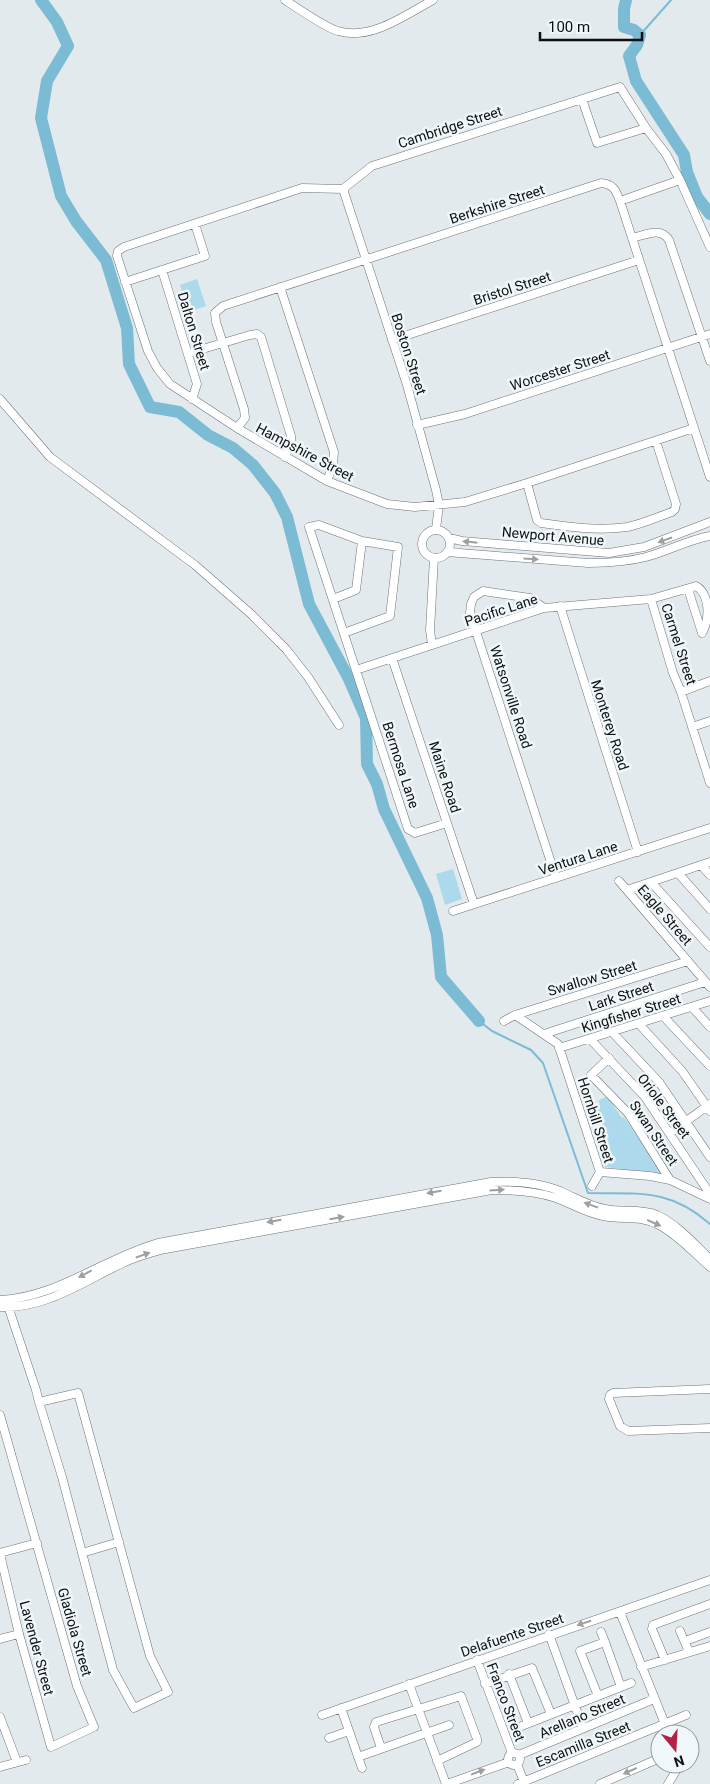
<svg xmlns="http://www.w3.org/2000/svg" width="710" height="1784" viewBox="0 0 710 1784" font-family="Roboto,sans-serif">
<rect width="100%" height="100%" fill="#e2eaed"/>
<path fill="#acd9eb" d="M 197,279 L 206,306 L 188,312 L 180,285 Z
M 453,869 L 462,899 L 445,905 L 436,874 Z
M 607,1096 L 622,1118 L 624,1117 L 645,1148 L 647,1147 L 666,1175 L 605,1167 L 596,1142 L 607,1134 L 602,1123 L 599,1123 L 594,1115 L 596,1113 L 593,1109 L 600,1104 L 598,1101 Z"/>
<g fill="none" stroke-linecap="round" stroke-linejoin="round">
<path stroke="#7cbbd4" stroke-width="2" d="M 640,35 L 671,0
M 479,1021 L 492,1031 L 531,1050 L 543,1063 L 588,1193 C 639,1194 669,1188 710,1224"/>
<path stroke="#7cbbd4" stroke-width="12" d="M 41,0 L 57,22 L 68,46 L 47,81 L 41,118 L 61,196 L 76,221 L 106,260 L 127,328 L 129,364 L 150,407 L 179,412 L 208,435 L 233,448 L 253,465 L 275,493 L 287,517 L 309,604 L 349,679 L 366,718 L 367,764 L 377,784 L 384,809 L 427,898 L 437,935 L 441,977 L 479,1021
M 626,0 L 624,9 L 624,27 L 634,30 L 640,35 L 637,45 L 629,56 L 636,81 L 684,155 L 687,172 L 697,197 L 710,214"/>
<g stroke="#6d7376" stroke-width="9">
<path id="minor" d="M 285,0 C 297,8 326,28 338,31 C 371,41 405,15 433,0
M 582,99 L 597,143 L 646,128
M 343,189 L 407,385 L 436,490 L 439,505 L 436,529
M 620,201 L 680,180
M 632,238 C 646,235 660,226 669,240 L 710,361
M 162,270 L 197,384 L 192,399
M 125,282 L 205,256 L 195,224
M 280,287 L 334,452 L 333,465 L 327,481
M 392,340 L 639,260
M 189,353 L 250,335 L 257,334 L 261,337 L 291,436 L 291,443 L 285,457
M 0,399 L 50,457 L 195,565 L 251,614 L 286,649 L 308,677 L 339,725
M 417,425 L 465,414 L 710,334
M 237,428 L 245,418 L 244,409 L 216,322 L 215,313 L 223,306 L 601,183 C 614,184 616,191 620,201 L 710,477
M 694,428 L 527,483 L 465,502 L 415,507 L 387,504 L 327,481 L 237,428 L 170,384 L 157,368 L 148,351 L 117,256 L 118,251 L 124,247 L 302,188 L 343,189 L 372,166 L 620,87 L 646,128 L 666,154 L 680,180 L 710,247
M 527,483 L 537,520 L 541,523 C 569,527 598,531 627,527 C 642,524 657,517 672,512 L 675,509 L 676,504 L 656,441
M422 544a14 14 0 1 1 28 0a14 14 0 1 1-28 0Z
M 449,538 L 462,541 L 609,553 L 644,547 L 710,522
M 447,552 L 588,563 C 608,563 627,562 646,557 C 668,551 688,540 710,536
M 688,589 L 702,633
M 333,599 L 356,590 L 362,541
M 651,599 L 673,673 L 681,692 L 710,783
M 560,606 L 638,852
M 544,608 L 530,598 L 483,591 L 474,597 L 471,604 L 470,613 L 556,878
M 344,633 L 390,616 L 398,547 L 362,541 L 319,525 L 309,527 L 408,829 L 415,833 L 447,823
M 432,645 L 430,630 L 434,558
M 392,658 L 474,904
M 356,670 L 544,608 L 651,599 L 696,586 C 710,594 710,619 702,633
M 681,692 L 710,681
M 692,727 L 710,721
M 701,865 L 710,875
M 678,873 L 710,909
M 619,881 L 710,987
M 651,882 L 710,947
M 627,890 L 710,862
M 453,911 L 710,828
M 692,1007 L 710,1027
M 515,1015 L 558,1044 L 600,1172 L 650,1176 L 670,1180 L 710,1199
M 663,1016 L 710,1066
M 504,1021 L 515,1015 L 688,961
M 639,1024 L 682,1071 L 710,1111
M 612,1032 L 659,1082 L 710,1157
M 544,1034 L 705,982
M 590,1039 L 645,1097 L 710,1194
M 559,1048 L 710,1001
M 609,1058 L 591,1075 L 628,1113 L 670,1180
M 670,1133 L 710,1104
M 592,1186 L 600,1172
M 0,1300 C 57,1298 104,1258 158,1243 L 491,1182 C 515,1181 540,1182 562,1192 C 576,1198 589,1206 605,1209 C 622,1213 640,1208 657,1215 C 677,1224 694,1244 710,1259
M 6,1300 L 36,1390 L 39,1402 L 62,1477 L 113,1670 L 134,1708 L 168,1692 L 150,1656 L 78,1393 L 39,1402
M 0,1307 C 46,1309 84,1281 123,1263 C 135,1257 148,1254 160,1250 L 492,1190 C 514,1190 535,1191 556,1198 C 572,1204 586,1213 603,1216 C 623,1220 641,1215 659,1225 C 678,1235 694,1253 710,1267
M 710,1389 L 613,1393 L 610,1395 L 609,1399 L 620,1426 L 628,1431 L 710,1428
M 0,1415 L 77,1686 L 94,1727 L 51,1747 L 19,1634 L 0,1554
M 0,1553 L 37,1543
M 82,1553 L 119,1542
M 620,1612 L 665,1724
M 680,1631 L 689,1652
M 601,1632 L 605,1642
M 549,1634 L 583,1728
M 0,1639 L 19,1634
M 685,1641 L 710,1632
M 477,1660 L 512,1753
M 665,1660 L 652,1629 L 653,1625 L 710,1604
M 641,1667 L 710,1646
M 509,1674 L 528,1723
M 409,1684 L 446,1784
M 485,1684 L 532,1668 L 551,1714
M 598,1696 L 580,1651 L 605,1642 L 621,1687
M 341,1708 L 362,1768
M 322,1715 L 710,1580
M 0,1717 L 17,1762
M 519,1727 L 631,1683
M 329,1738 L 349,1731
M 381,1748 L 374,1727 L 376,1722 L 461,1696 L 477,1739 L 477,1742 L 437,1761
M508 1759a6 6 0 1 1 12 0a6 6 0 1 1-12 0Z
M 519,1755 L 654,1699
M 358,1757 L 449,1725
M 517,1764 L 524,1782
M 0,1767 L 26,1760
M 447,1784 L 509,1762
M 518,1784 L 686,1715
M 600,1784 L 660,1758
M 668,1784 L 676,1771 L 675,1764"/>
</g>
<use href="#minor" stroke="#fff" stroke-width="8"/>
</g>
<defs><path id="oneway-solid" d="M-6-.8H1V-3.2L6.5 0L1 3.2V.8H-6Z" transform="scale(1.25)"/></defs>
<g fill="#9e9f9f">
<use href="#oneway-solid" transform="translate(665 540) rotate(161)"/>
<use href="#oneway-solid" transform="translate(470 542) rotate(-174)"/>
<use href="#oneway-solid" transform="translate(531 559) rotate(4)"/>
<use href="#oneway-solid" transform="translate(497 1190) rotate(-3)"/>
<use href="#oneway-solid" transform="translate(434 1192) rotate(170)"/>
<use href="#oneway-solid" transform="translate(591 1205) rotate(-160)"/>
<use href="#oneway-solid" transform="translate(337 1218) rotate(-10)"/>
<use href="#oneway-solid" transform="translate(274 1221) rotate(170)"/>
<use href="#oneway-solid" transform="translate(654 1223) rotate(24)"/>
<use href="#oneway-solid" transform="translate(143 1255) rotate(-19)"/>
<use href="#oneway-solid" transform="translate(85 1274) rotate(152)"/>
<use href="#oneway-solid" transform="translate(584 1623) rotate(162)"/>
<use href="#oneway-solid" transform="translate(630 1771) rotate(156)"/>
<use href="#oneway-solid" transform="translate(478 1772) rotate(-21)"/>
</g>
<g text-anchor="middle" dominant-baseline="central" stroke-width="5" stroke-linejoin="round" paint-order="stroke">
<g font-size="14" fill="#0d0f10" stroke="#eff7fa">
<text transform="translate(450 127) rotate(-18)">Cambridge Street</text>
<text transform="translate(497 204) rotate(-18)">Berkshire Street</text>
<text transform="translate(512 288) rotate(-18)">Bristol Street</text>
<text transform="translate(194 331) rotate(73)">Dalton Street</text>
<text transform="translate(409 354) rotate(72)">Boston Street</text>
<text transform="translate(560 370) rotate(-18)">Worcester Street</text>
<text transform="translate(305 452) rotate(28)">Hampshire Street</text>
<text transform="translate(553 536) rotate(5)">Newport Avenue</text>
<text transform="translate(501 610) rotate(-18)">Pacific Lane</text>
<text transform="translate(679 644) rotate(72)">Carmel Street</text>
<text transform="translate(511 697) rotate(72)">Watsonville Road</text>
<text transform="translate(610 725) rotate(72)">Monterey Road</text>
<text transform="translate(401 765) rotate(72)">Bermosa Lane</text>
<text transform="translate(445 777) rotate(72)">Maine Road</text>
<text transform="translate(578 858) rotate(-18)">Ventura Lane</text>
<text transform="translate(665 915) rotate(49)">Eagle Street</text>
<text transform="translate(592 978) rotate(-17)">Swallow Street</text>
<text transform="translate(621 996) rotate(-18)">Lark Street</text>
<text transform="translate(631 1013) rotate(-17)">Kingfisher Street</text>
<text transform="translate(664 1106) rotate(53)">Oriole Street</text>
<text transform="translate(596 1120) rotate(72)">Hornbill Street</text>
<text transform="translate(654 1133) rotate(56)">Swan Street</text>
<text transform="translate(75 1632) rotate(74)">Gladiola Street</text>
<text transform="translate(512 1635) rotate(-19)">Delafuente Street</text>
<text transform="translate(37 1648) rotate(75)">Lavender Street</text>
<text transform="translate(506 1702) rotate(69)">Franco Street</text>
<text transform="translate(582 1716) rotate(-23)">Arellano Street</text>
<text transform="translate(583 1744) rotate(-22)">Escamilla Street</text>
</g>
</g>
<g transform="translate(675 1749) rotate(162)"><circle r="24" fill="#eff7fa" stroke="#959a9c"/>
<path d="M0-4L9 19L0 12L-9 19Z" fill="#b42142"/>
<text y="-8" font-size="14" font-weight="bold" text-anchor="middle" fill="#0d0f10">N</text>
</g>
<path d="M540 32v8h102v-8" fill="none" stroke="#0d0f10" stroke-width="2.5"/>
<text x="548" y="32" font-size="15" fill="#0d0f10" stroke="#eff7fa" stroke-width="4" paint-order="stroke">100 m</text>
</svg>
